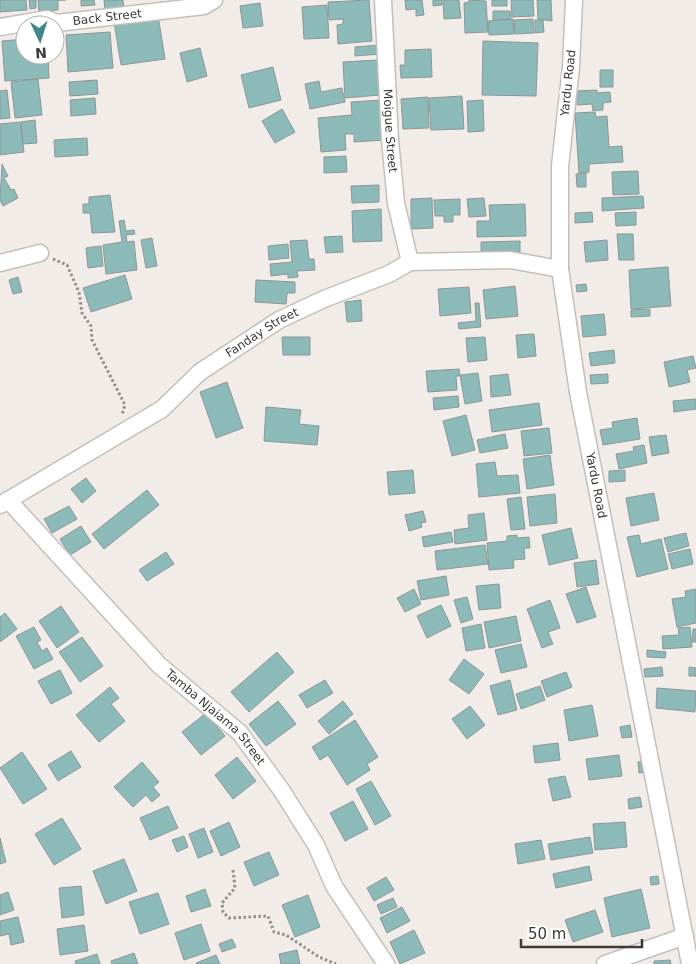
<svg xmlns="http://www.w3.org/2000/svg" width="696" height="964" viewBox="0 0 696 964" font-family="'DejaVu Sans',sans-serif">
<rect width="100%" height="100%" fill="#f2ece8"/>
<path fill="#8bbab9" stroke="#8e9696" d="M 0,0 L 26,0 L 27,10 L 0,12 Z
M 29,0 L 36,0 L 36,8 L 30,9 Z
M 38,0 L 66,0 L 58,0 L 58,10 L 39,11 Z
M 81,0 L 94,0 L 95,5 L 81,6 Z
M 104,0 L 123,0 L 124,9 L 105,10 Z
M 369,0 L 372,41 L 338,44 L 337,25 L 343,24 L 343,19 L 329,20 L 328,2 Z
M 405,0 L 422,0 L 424,15 L 416,16 L 416,9 L 406,10 Z
M 433,0 L 442,0 L 442,5 L 433,6 Z
M 443,0 L 459,0 L 461,18 L 444,19 Z
M 469,0 L 486,1 L 488,32 L 465,33 L 464,3 L 469,2 Z
M 492,0 L 507,0 L 507,6 L 492,6 Z
M 511,0 L 533,0 L 534,16 L 512,17 Z
M 537,0 L 551,0 L 552,21 L 538,19 Z
M 260,3 L 263,26 L 243,28 L 240,6 Z
M 327,5 L 329,38 L 304,39 L 302,7 Z
M 493,11 L 510,11 L 511,19 L 493,20 Z
M 158,15 L 165,59 L 121,65 L 114,22 Z
M 513,19 L 514,34 L 489,35 L 488,21 Z
M 533,19 L 534,33 L 515,34 L 514,20 Z
M 535,20 L 543,20 L 544,32 L 535,33 Z
M 110,32 L 113,68 L 68,72 L 66,35 Z
M 25,39 L 25,55 L 48,55 L 49,78 L 5,81 L 2,41 Z
M 483,41 L 538,43 L 536,96 L 482,95 Z
M 379,45 L 380,54 L 355,56 L 355,47 Z
M 200,48 L 207,76 L 187,82 L 180,53 Z
M 431,49 L 432,77 L 401,78 L 400,65 L 405,65 L 405,50 Z
M 378,60 L 380,95 L 345,98 L 343,62 Z
M 273,67 L 281,100 L 249,108 L 241,75 Z
M 600,70 L 613,70 L 613,87 L 600,87 Z
M 38,79 L 42,115 L 15,118 L 11,82 Z
M 97,80 L 98,94 L 70,96 L 69,82 Z
M 319,81 L 321,92 L 342,88 L 345,102 L 310,109 L 305,84 Z
M 7,90 L 10,118 L 0,119 L 0,91 Z
M 597,90 L 597,93 L 610,92 L 611,102 L 603,103 L 603,110 L 593,111 L 592,104 L 577,105 L 576,91 Z
M 462,96 L 464,129 L 431,130 L 429,98 Z
M 428,97 L 429,128 L 403,129 L 401,99 Z
M 95,98 L 96,114 L 71,116 L 70,100 Z
M 382,100 L 385,140 L 354,142 L 354,134 L 345,134 L 346,150 L 321,152 L 318,118 L 352,115 L 351,102 Z
M 483,100 L 484,131 L 468,132 L 467,101 Z
M 282,109 L 295,132 L 275,143 L 262,121 Z
M 595,112 L 596,117 L 607,116 L 609,147 L 622,146 L 623,162 L 589,164 L 589,172 L 579,173 L 575,113 Z
M 35,120 L 37,143 L 23,144 L 21,122 Z
M 20,122 L 24,152 L 0,155 L 0,124 Z
M 87,138 L 88,155 L 55,157 L 54,140 Z
M 346,156 L 347,172 L 324,173 L 324,157 Z
M 2,164 L 8,176 L 4,178 L 11,190 L 14,189 L 18,198 L 3,206 L 0,200 Z
M 638,171 L 639,194 L 613,195 L 612,172 Z
M 586,173 L 586,187 L 577,187 L 576,174 Z
M 379,185 L 379,202 L 352,203 L 351,186 Z
M 110,195 L 115,232 L 92,233 L 90,213 L 83,213 L 83,204 L 89,204 L 89,197 Z
M 643,196 L 644,208 L 602,211 L 602,198 Z
M 432,198 L 433,228 L 411,229 L 411,199 Z
M 484,198 L 486,216 L 469,217 L 467,199 Z
M 460,199 L 460,215 L 453,215 L 453,222 L 444,222 L 444,216 L 435,216 L 434,200 Z
M 525,204 L 526,236 L 477,237 L 477,221 L 490,221 L 489,205 Z
M 381,209 L 382,241 L 353,242 L 352,211 Z
M 592,212 L 593,222 L 575,223 L 575,213 Z
M 636,212 L 636,225 L 616,226 L 615,213 Z
M 124,220 L 126,231 L 134,230 L 135,234 L 126,235 L 127,242 L 134,241 L 137,270 L 106,274 L 103,245 L 122,242 L 119,221 Z
M 617,234 L 633,234 L 634,260 L 619,260 Z
M 342,236 L 343,252 L 326,253 L 324,237 Z
M 152,238 L 157,266 L 146,268 L 141,240 Z
M 307,240 L 309,259 L 314,259 L 315,270 L 297,271 L 298,277 L 288,278 L 288,274 L 271,276 L 270,264 L 292,262 L 290,241 Z
M 607,240 L 608,260 L 586,262 L 584,242 Z
M 520,241 L 520,254 L 481,254 L 481,242 Z
M 288,244 L 289,258 L 269,260 L 268,246 Z
M 101,246 L 103,266 L 88,268 L 86,248 Z
M 668,267 L 671,306 L 631,309 L 629,270 Z
M 125,275 L 132,299 L 91,312 L 83,288 Z
M 18,277 L 22,292 L 13,294 L 9,280 Z
M 256,280 L 295,282 L 295,293 L 287,293 L 286,304 L 255,302 Z
M 586,284 L 587,291 L 577,292 L 576,285 Z
M 515,286 L 518,316 L 486,319 L 483,290 Z
M 469,287 L 471,313 L 440,316 L 438,289 Z
M 361,300 L 362,321 L 347,322 L 345,302 Z
M 475,303 L 479,303 L 481,327 L 459,329 L 458,323 L 476,321 Z
M 650,309 L 650,316 L 631,317 L 631,310 Z
M 604,314 L 606,335 L 583,337 L 581,316 Z
M 534,334 L 536,356 L 518,358 L 516,335 Z
M 282,337 L 310,337 L 310,355 L 283,355 Z
M 485,337 L 487,360 L 468,362 L 466,338 Z
M 614,350 L 615,363 L 591,366 L 589,353 Z
M 693,356 L 696,368 L 687,370 L 690,382 L 669,387 L 664,362 Z
M 459,369 L 460,376 L 456,376 L 457,390 L 428,392 L 426,371 Z
M 478,373 L 482,401 L 465,404 L 460,375 Z
M 508,374 L 511,395 L 491,397 L 490,376 Z
M 608,374 L 608,383 L 591,384 L 590,375 Z
M 227,382 L 243,428 L 216,438 L 200,392 Z
M 458,396 L 459,407 L 434,410 L 433,398 Z
M 696,399 L 696,409 L 674,412 L 673,401 Z
M 539,403 L 542,425 L 492,432 L 489,410 Z
M 266,407 L 301,410 L 299,424 L 319,426 L 317,445 L 264,441 Z
M 466,415 L 475,450 L 452,456 L 443,421 Z
M 637,418 L 640,439 L 603,445 L 600,430 L 613,428 L 612,422 Z
M 549,428 L 552,453 L 524,456 L 521,431 Z
M 505,434 L 508,448 L 480,453 L 477,440 Z
M 666,435 L 669,453 L 652,456 L 649,437 Z
M 644,445 L 647,463 L 619,469 L 616,454 L 634,451 L 633,447 Z
M 550,455 L 554,485 L 527,489 L 523,459 Z
M 495,462 L 497,476 L 518,475 L 520,493 L 479,497 L 476,464 Z
M 413,470 L 415,493 L 389,495 L 387,472 Z
M 625,470 L 625,481 L 609,482 L 609,471 Z
M 86,478 L 96,491 L 82,503 L 71,489 Z
M 147,490 L 159,505 L 104,549 L 92,534 Z
M 654,493 L 659,520 L 631,526 L 626,498 Z
M 555,494 L 557,523 L 530,526 L 527,497 Z
M 521,497 L 525,529 L 511,530 L 507,499 Z
M 69,506 L 77,519 L 52,533 L 44,519 Z
M 423,511 L 426,522 L 421,523 L 422,527 L 409,531 L 405,515 Z
M 484,513 L 487,540 L 455,544 L 454,530 L 469,528 L 468,515 Z
M 81,526 L 91,542 L 70,555 L 60,539 Z
M 571,528 L 578,558 L 549,565 L 542,535 Z
M 451,532 L 453,542 L 424,547 L 422,537 Z
M 686,533 L 689,546 L 668,552 L 664,538 Z
M 517,535 L 517,538 L 529,537 L 530,548 L 524,548 L 525,559 L 513,560 L 514,568 L 489,570 L 487,543 L 507,541 L 507,536 Z
M 639,535 L 641,544 L 661,539 L 668,569 L 637,577 L 627,537 Z
M 485,545 L 488,564 L 437,570 L 435,551 Z
M 690,549 L 693,564 L 672,569 L 668,554 Z
M 166,552 L 174,564 L 147,581 L 139,570 Z
M 596,560 L 599,584 L 577,587 L 574,563 Z
M 446,576 L 449,595 L 421,600 L 417,581 Z
M 499,584 L 501,608 L 479,610 L 476,586 Z
M 586,587 L 596,617 L 577,623 L 566,594 Z
M 414,589 L 421,604 L 405,612 L 397,598 Z
M 696,589 L 696,623 L 677,627 L 672,599 L 686,597 L 685,591 Z
M 467,597 L 473,619 L 461,623 L 454,600 Z
M 550,600 L 560,628 L 548,632 L 553,644 L 542,648 L 527,609 Z
M 441,605 L 451,626 L 427,638 L 417,616 Z
M 61,606 L 79,632 L 57,648 L 39,621 Z
M 5,613 L 17,629 L 0,642 L 0,617 Z
M 516,616 L 521,641 L 489,648 L 484,622 Z
M 481,624 L 485,648 L 466,651 L 462,628 Z
M 34,627 L 41,640 L 37,642 L 42,651 L 47,648 L 53,659 L 34,669 L 16,636 Z
M 690,627 L 692,647 L 663,649 L 662,636 L 679,635 L 678,628 Z
M 693,629 L 696,629 L 696,642 L 692,642 Z
M 82,637 L 103,666 L 80,682 L 59,652 Z
M 521,644 L 527,667 L 501,673 L 495,650 Z
M 647,650 L 666,652 L 665,658 L 647,657 Z
M 277,652 L 294,672 L 249,712 L 231,692 Z
M 464,659 L 484,674 L 469,694 L 449,680 Z
M 662,667 L 663,676 L 645,677 L 644,669 Z
M 689,667 L 696,668 L 696,676 L 689,676 Z
M 60,670 L 72,693 L 51,704 L 38,681 Z
M 566,672 L 572,687 L 547,697 L 541,681 Z
M 325,680 L 333,693 L 307,708 L 299,695 Z
M 510,680 L 517,710 L 498,715 L 490,686 Z
M 540,686 L 545,700 L 521,709 L 516,694 Z
M 110,687 L 119,698 L 111,704 L 125,721 L 99,742 L 76,715 Z
M 657,688 L 696,691 L 695,712 L 656,708 Z
M 278,701 L 296,724 L 266,746 L 249,724 Z
M 343,701 L 353,714 L 329,734 L 318,721 Z
M 592,705 L 598,736 L 569,741 L 564,710 Z
M 470,706 L 485,725 L 467,739 L 452,719 Z
M 206,713 L 225,736 L 201,755 L 182,732 Z
M 355,720 L 378,757 L 367,764 L 370,770 L 347,785 L 328,755 L 320,760 L 312,747 Z
M 630,725 L 632,737 L 622,738 L 620,727 Z
M 558,743 L 560,760 L 535,763 L 533,746 Z
M 71,751 L 81,767 L 58,781 L 48,765 Z
M 22,752 L 47,789 L 23,804 L 0,768 Z
M 619,755 L 622,776 L 589,780 L 586,759 Z
M 237,757 L 256,781 L 233,799 L 215,775 Z
M 646,761 L 648,772 L 639,773 L 638,762 Z
M 142,762 L 159,782 L 153,787 L 160,795 L 152,802 L 146,795 L 133,807 L 114,787 Z
M 565,776 L 571,797 L 553,801 L 548,779 Z
M 371,781 L 391,816 L 375,825 L 356,789 Z
M 640,797 L 642,807 L 629,809 L 628,799 Z
M 353,801 L 368,829 L 345,841 L 330,813 Z
M 168,806 L 178,828 L 150,840 L 140,818 Z
M 62,818 L 81,849 L 54,865 L 35,834 Z
M 229,822 L 240,847 L 221,856 L 210,831 Z
M 625,822 L 627,847 L 595,850 L 593,824 Z
M 204,828 L 213,852 L 198,858 L 189,834 Z
M 184,836 L 188,847 L 177,852 L 172,840 Z
M 590,837 L 593,853 L 551,860 L 548,844 Z
M 0,838 L 6,862 L 0,864 Z
M 541,840 L 545,859 L 518,864 L 515,844 Z
M 269,852 L 279,875 L 254,886 L 244,862 Z
M 124,859 L 137,891 L 106,904 L 93,871 Z
M 589,866 L 592,880 L 556,888 L 553,874 Z
M 658,876 L 659,884 L 651,885 L 650,877 Z
M 386,877 L 394,890 L 374,901 L 367,888 Z
M 81,886 L 84,915 L 62,918 L 59,888 Z
M 205,889 L 211,906 L 191,912 L 186,896 Z
M 641,889 L 650,928 L 612,937 L 604,898 Z
M 8,892 L 14,910 L 0,915 L 0,895 Z
M 158,893 L 169,924 L 140,934 L 129,902 Z
M 308,895 L 320,927 L 295,937 L 282,905 Z
M 393,898 L 397,907 L 381,914 L 377,905 Z
M 402,907 L 410,921 L 387,933 L 380,918 Z
M 595,910 L 603,932 L 573,942 L 565,920 Z
M 18,917 L 24,942 L 11,945 L 9,934 L 0,936 L 0,921 Z
M 201,924 L 210,951 L 184,960 L 175,933 Z
M 84,925 L 88,951 L 60,955 L 57,929 Z
M 414,930 L 425,953 L 400,964 L 390,942 Z
M 232,939 L 236,947 L 222,952 L 219,944 Z
M 297,950 L 300,964 L 281,964 L 279,954 Z
M 134,953 L 138,964 L 112,964 L 111,961 Z
M 97,954 L 100,964 L 76,964 L 75,961 Z
M 216,955 L 220,964 L 197,964 L 196,963 Z
M 670,960 L 671,964 L 654,964 L 654,961 Z"/>
<g fill="none" stroke-linecap="round" stroke-linejoin="round">
<g stroke="#c5bfbb" stroke-width="19">
<g id="street">
<path id="s1" d="M 383,0 L 390,140 L 396,203 L 410,262"/>
<path id="s2" d="M 574,0 L 571,67 L 560,166 L 560,269 L 578,392 L 690,964"/>
<path id="s3" d="M 0,27 L 47,19 L 57,23 L 204,6 L 214,0"/>
<path d="M 0,263 L 40,253"/>
<path id="s4" d="M 8,500 L 159,665 L 240,733 L 282,791 L 316,845 L 334,886 L 386,964"/>
<path id="s5" d="M 0,505 L 162,409 L 200,372 L 279,320 L 324,299 L 389,274 L 410,262 L 510,260 L 560,269"/>
<path d="M 605,964 L 685,936"/>
</g>
</g>
<path stroke="#928e8c" stroke-width="3" stroke-dasharray="2.5 2.5" stroke-linecap="butt" d="M 53,259 L 67,265 L 79,292 L 82,313 L 91,326 L 92,340 L 125,405 L 122,415
M 233,870 L 235,888 L 222,903 L 223,912 L 229,918 L 268,916 L 274,932 L 286,935 L 319,957 L 336,964"/>
<use href="#street" stroke="#fff" stroke-width="16"/>
</g>
<g text-anchor="middle" dominant-baseline="central" stroke-width="5" stroke-linejoin="round" paint-order="stroke">
<g font-size="12" fill="#3c3938" stroke="#fff">
<text stroke="none"><textPath href="#s3" startOffset="109">Back Street</textPath></text>
<text transform="translate(568 83) rotate(-84)">Yardu Road</text>
<text stroke="none"><textPath href="#s1" startOffset="131">Moigue Street</textPath></text>
<text stroke="none"><textPath href="#s5" startOffset="315">Fanday Street</textPath></text>
<text stroke="none"><textPath href="#s2" startOffset="489">Yardu Road</textPath></text>
<text stroke="none"><textPath href="#s4" startOffset="301">Tamba Njaiama Street</textPath></text>
</g>
</g>
<g transform="translate(40 40) rotate(176)"><circle r="24" fill="#ffffff" stroke="#b1b0af"/>
<path d="M0-4L9 19L0 12L-9 19Z" fill="#3f8888"/>
<text y="-8" font-size="14" font-weight="bold" text-anchor="middle" fill="#3c3938">N</text>
</g>
<path d="M521 939v8h121v-8" fill="none" stroke="#3c3938" stroke-width="2.5"/>
<text x="528" y="939" font-size="15" fill="#3c3938" stroke="#ffffff" stroke-width="4" paint-order="stroke">50 m</text>
</svg>
